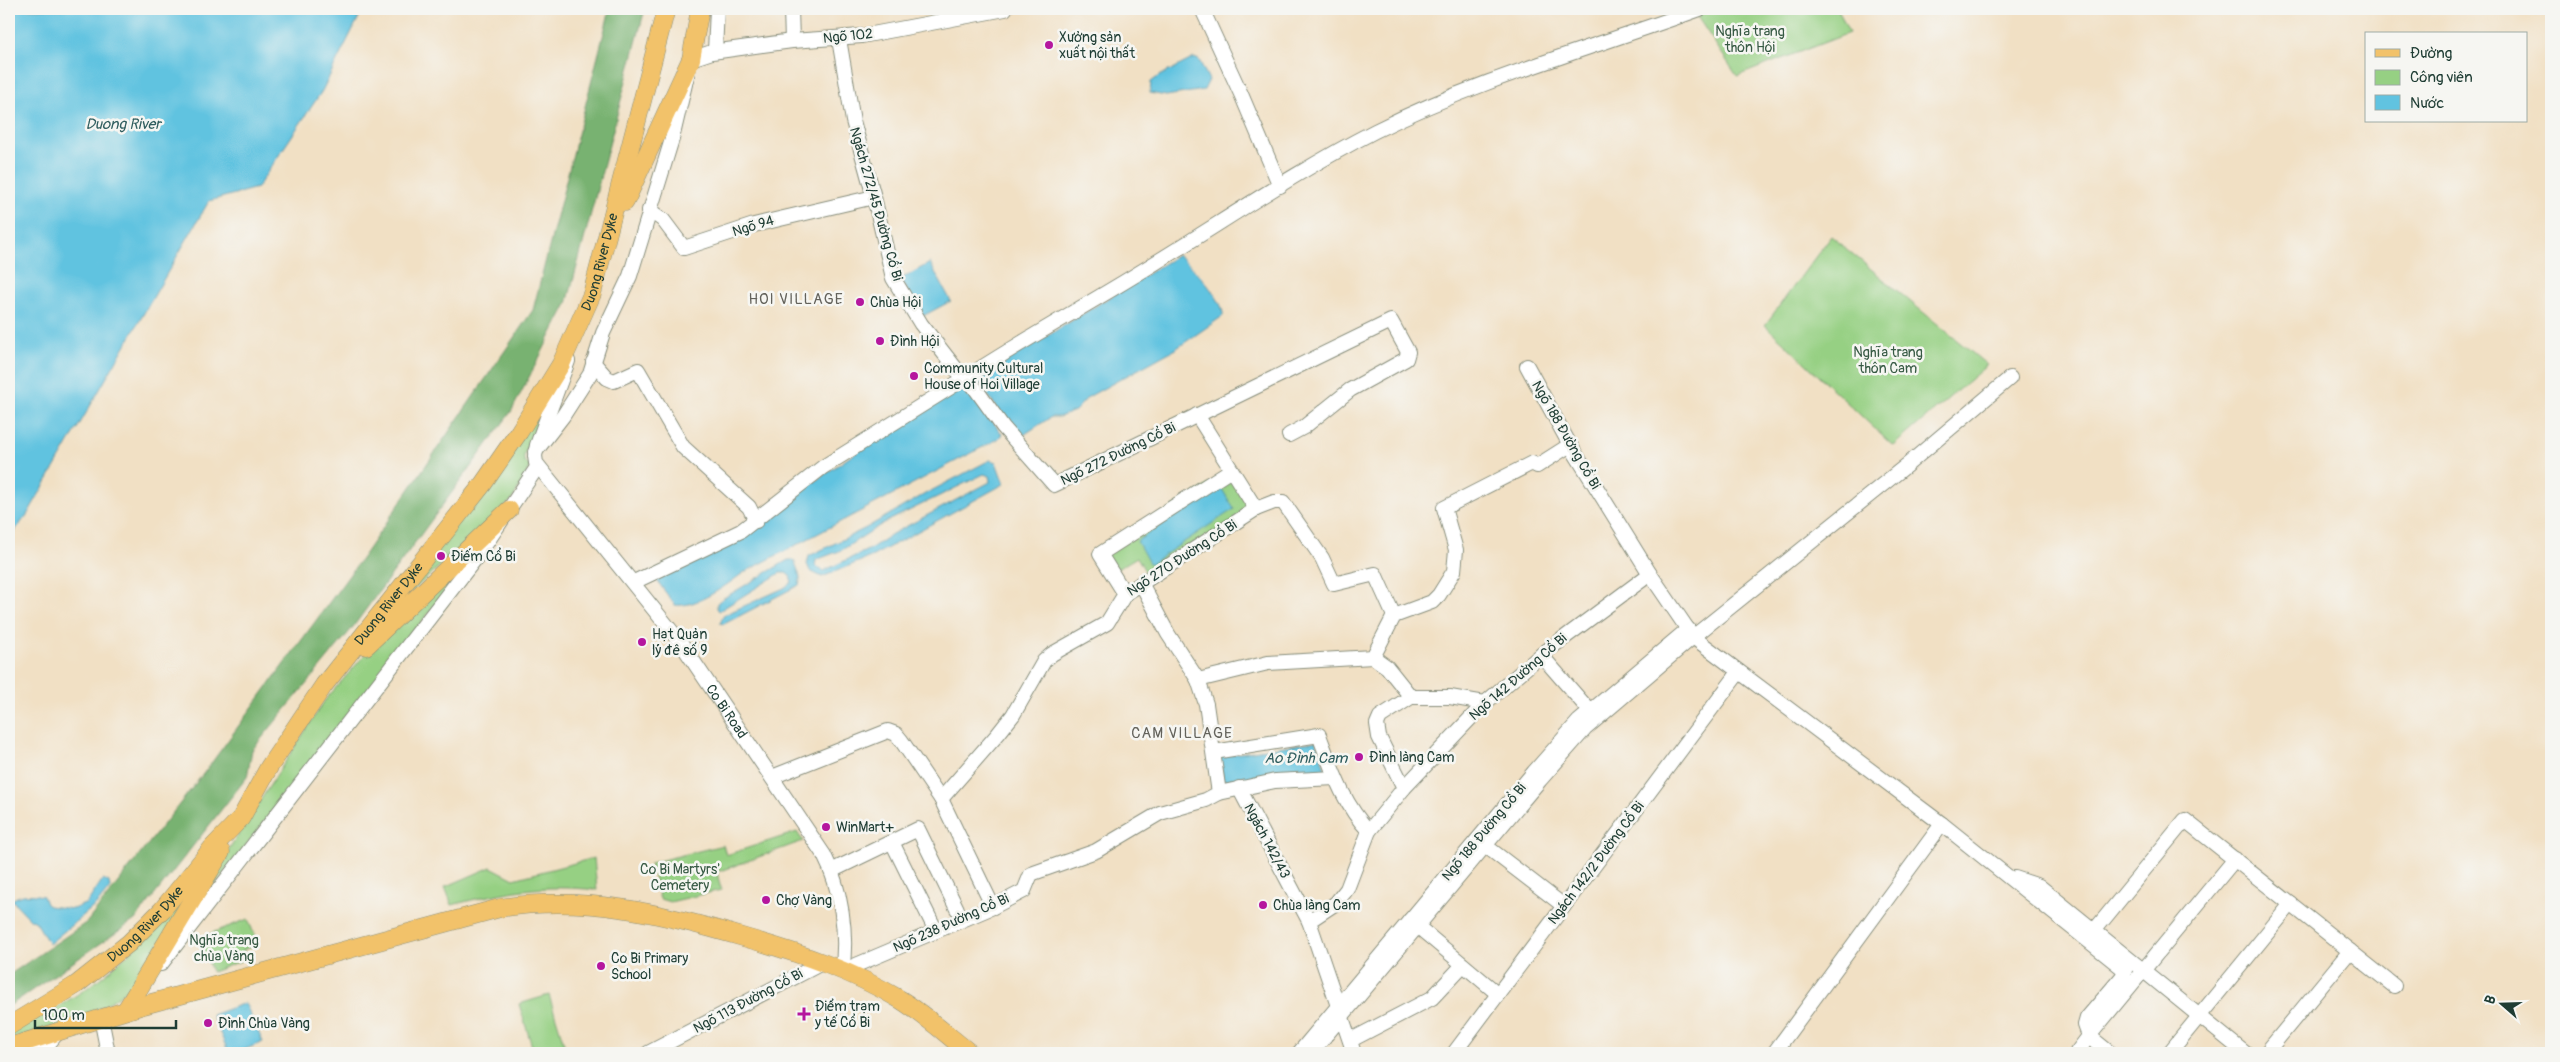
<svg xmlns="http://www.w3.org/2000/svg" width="2560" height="1062" viewBox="0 0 2560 1062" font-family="Pangolin,sans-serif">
<rect width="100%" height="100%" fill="#f6f6f2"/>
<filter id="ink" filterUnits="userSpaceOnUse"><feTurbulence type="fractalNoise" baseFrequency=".02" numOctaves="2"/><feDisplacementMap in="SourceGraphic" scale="10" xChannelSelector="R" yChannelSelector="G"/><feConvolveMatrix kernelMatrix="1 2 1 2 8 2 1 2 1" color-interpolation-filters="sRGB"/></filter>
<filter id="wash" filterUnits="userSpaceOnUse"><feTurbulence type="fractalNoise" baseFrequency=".0096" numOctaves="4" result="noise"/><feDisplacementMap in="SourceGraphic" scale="20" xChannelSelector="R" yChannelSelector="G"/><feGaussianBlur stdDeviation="1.12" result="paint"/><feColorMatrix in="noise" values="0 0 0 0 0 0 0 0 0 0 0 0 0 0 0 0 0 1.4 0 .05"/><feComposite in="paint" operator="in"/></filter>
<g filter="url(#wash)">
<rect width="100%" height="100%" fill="#f1e0c4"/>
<path fill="#96d083" stroke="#5a865c" d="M 1712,9 L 1838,9 L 1849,33 L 1737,76 L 1696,15 Z
M 1831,236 L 1987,365 L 1893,446 L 1765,325 Z
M 558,373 L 524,455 L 524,461 L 530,466 L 512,500 L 395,607 Z
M 1231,470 L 1256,509 L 1149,578 L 1137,557 L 1112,572 L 1100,554 Z
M 479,549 L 165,948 L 325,700 L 370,649 Z
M 797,832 L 803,841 L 717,872 L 721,890 L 670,902 L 660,899 L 650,863 L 723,845 L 726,855 Z
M 594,858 L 597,890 C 541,884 506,891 452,905 L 445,887 L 491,867 L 514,879 Z
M 200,880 L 134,982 C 103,1016 52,1027 9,1039 L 9,1033 C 39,1017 71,1001 98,980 C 136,950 167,915 200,880 Z
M 248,919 L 258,944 L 243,950 L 246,959 L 212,972 L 199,938 Z
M 549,995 L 565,1047 L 544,1053 L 534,1053 L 519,1004 Z"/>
<path fill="#78b271" stroke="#4c7852" d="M 610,9 L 645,9 L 567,304 L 511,412 L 350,631 L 252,750 L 247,777 L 135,920 L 9,1006 L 9,975 L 87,922 L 207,769 L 364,555 L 533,310 Z"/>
<path fill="#61c3e0" stroke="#40808a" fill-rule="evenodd" d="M 9,9 L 363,9 L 322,91 L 257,188 L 209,201 L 27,515 L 9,538 Z
M 1194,58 L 1199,60 L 1209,80 L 1204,90 L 1166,96 L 1150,93 L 1151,82 L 1159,76 Z
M 1178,255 C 1191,265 1225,300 1223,316 L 1177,348 L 1088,397 L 1075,411 L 1059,417 L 1051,417 L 1019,438 L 979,383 L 981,377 Z
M 930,263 L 951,301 L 921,317 L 901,279 Z
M 967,387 L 1002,434 L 998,439 L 743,573 C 727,585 696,608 675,605 L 655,578 L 748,534 L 805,488 L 848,458 L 942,397 Z
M 990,460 L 996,462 L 1004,484 L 873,556 L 822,577 L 810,571 L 807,564 L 809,556 L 866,528 L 925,494 ZM 984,474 L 989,476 L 990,482 L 892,534 L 870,549 L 823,571 L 815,566 L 816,560 L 842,550 L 882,524 Z
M 1220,486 L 1234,509 L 1152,563 L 1149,563 L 1137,541 Z
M 788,560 L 794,560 C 797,569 802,577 799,585 L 724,624 L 720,623 L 724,615 L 784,588 L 792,582 L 790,576 L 786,573 L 780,573 L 719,611 L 717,608 L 717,603 L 722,599 Z
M 1316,741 L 1326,771 L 1324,772 L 1271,775 L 1233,783 L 1223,780 L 1220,759 L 1222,756 Z
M 103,879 L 109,882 L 110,888 L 98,903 L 49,944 L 36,922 L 30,919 L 12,900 C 21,893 32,894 43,896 L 46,904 L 49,906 L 73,909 L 87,903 Z
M 245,1003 L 263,1042 L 236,1053 L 229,1053 L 212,1015 Z"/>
</g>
<g filter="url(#ink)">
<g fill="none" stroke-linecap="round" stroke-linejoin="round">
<g stroke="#888e7c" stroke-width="16">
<g id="minor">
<path d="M 791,9 L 792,41"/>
<path d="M 1202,9 L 1241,94 L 1280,186"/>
<path d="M 839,39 L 853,121 L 874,197 L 893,278 L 921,324 L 964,379"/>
<path d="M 715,51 L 717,9"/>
<path d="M 649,210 L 663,220 L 684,248 L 754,225 L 874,197"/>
<path id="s1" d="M 568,361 L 537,445 L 535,456 L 536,463 L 681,643 L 824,855 C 841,888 848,934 842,971"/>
<path d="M 593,362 L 607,378 L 614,381 L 638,370 L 683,447 L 749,507 L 756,521"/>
<path d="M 1527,366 L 1570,445 L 1650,574 L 1693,637 L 1942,824"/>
<path d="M 967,377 C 1028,337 1093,302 1155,263 C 1227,219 1299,170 1375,131 C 1479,79 1592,48 1700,9"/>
<path d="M 535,452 L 563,416 L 590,374 L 603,333 L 630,276 L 672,139 L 691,59 L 712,52 L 792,41 L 862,36 L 1005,9"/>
<path d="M 1256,509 L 1274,502 L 1283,502 L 1322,558 L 1334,584 L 1375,574 L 1394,616"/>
<path d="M 634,582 L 741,531 L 823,467 L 967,377 L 1003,427 L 1054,485 L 1391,321 L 1408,352 L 1406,359 L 1350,390 L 1304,427 L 1289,435"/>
<path d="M 1141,583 L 1168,634 L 1198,680"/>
<path d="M 1125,594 L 1100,554 L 1231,470"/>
<path d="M 1541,655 L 1596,718"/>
<path d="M 1373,657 L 1387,667 L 1411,697"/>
<path d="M 1214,752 L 1319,735 C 1332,769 1343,804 1369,831"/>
<path d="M 772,777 L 888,731 L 896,734 L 901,740 L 941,799 L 998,734 L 1013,715 L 1044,661 L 1052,654 L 1107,623 L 1125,594 L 1256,509 L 1197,415"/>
<path d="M 1239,788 L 1309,921"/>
<path d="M 1404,788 L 1379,737 L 1377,724 L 1380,717 L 1411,697 L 1450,697 L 1485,703"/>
<path d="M 1219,793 L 1275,781 L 1335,778"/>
<path d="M 941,799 L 993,907"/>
<path d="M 1478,840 L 1564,906"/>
<path d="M 892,842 L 936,931"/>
<path d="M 831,871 L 918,829 L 957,909"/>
<path d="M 2015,878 L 2039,886 L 2245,1053"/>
<path d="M 1410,920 L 1498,994"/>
<path d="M 2094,931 L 2185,820 L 2394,986"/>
<path d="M 161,964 L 479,554 L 538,466"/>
<path d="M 842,971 L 993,907 L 1024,891 L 1031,874 L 1096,851 L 1160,813 L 1206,800 L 1219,793 L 1206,704 L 1198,680 L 1268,663 L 1373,657 L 1394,616 L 1432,602 L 1439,595 L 1454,571 L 1456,550 L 1444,508 L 1532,463 L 1537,466 L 1570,445"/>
<path d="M 101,1018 L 108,1053"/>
<path d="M 1351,1040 L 1432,998 L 1463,965"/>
<path d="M 35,1053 L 49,1043 L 58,1032"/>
<path d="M 648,1053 L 822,963"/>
<path d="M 1299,1053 L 1534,772 L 1579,721 L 1688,629"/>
<path d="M 1311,1053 L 1540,780 L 1585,729 L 1693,637 L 1907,465 L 2010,378"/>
<path d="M 1354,1053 L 1309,921 L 1336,903 L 1347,889 L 1369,831 L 1404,788 L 1485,703 L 1541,655 L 1650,574"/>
<path d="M 1454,1053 L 1739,672"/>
<path d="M 1774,1053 L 1942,824 L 2125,970 L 2122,977 L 2087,1018 L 2085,1025 L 2089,1036 L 2235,859"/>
<path d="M 2079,1053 L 2077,1052 L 2089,1036 L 2110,1053"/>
<path d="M 2169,1053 L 2291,904"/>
<path d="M 2266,1053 L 2350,951"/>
</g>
</g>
<g stroke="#888e7c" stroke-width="19">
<g id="major">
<path d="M 625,202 L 691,59 L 700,9"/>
<path d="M 366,646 L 509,510"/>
<path d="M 126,1010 L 221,852"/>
<path id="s2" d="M 9,1026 L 76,985 L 129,943 L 162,910 L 213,847 L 241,818 L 269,767 L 324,685 L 483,484 L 519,432 L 561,364 L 592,294 L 666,9"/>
<path d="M 9,1047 L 144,1005 L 500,908 C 585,894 665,914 746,938 C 799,953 853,971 901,1000 C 925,1015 947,1035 970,1053"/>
</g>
</g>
<use href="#minor" stroke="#fff" stroke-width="14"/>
<use href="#major" stroke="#f2c26a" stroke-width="18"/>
</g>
</g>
<g fill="#b5179e" stroke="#f6f6f2" stroke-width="2">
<circle cx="1049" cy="45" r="5"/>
<circle cx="860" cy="302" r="5"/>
<circle cx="880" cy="341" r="5"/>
<circle cx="914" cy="376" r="5"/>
<circle cx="441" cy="556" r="5"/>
<circle cx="642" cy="642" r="5"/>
<circle cx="1359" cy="757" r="5"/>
<circle cx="826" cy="827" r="5"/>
<circle cx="766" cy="900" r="5"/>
<circle cx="1263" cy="905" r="5"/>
<circle cx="601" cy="966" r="5"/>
<path d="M801.5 1006.5h5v5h5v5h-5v5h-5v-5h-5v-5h5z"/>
<circle cx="208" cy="1023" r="5"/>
</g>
<g text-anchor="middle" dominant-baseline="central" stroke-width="5" stroke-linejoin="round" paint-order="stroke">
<g font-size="14" fill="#375a44" stroke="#f6f6f2">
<text x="1750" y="31">Nghĩa trang<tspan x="1750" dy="16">thôn Hội</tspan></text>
<text x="1888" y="352">Nghĩa trang<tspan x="1888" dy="16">thôn Cam</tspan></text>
<text x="680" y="869">Co Bi Martyrs'<tspan x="680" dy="16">Cemetery</tspan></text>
<text x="224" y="940">Nghĩa trang<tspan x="224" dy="16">chùa Vàng</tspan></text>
</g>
<g font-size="14" fill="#1f3d34" stroke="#f6f6f2">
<text transform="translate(848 36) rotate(-6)">Ngõ 102</text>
<text transform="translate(876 204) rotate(74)">Ngách 272/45 Đường Cổ Bi</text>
<text transform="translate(753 226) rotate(-17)">Ngõ 94</text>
<text stroke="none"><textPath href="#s2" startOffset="980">Duong River Dyke</textPath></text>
<text transform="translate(1566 435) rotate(60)">Ngõ 188 Đường Cổ Bi</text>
<text transform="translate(1118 454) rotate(-26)">Ngõ 272 Đường Cổ Bi</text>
<text transform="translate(1182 558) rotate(-33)">Ngõ 270 Đường Cổ Bi</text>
<text stroke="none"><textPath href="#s2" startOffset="575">Duong River Dyke</textPath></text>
<text transform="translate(1518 677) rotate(-41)">Ngõ 142 Đường Cổ Bi</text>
<text stroke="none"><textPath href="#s1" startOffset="421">Co Bi Road</textPath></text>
<text transform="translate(1484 832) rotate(-50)">Ngõ 188 Đường Cổ Bi</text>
<text transform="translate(1267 841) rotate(62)">Ngách 142/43</text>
<text transform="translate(1596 863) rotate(-53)">Ngách 142/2 Đường Cổ Bi</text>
<text transform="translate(951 923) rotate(-24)">Ngõ 238 Đường Cổ Bi</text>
<text stroke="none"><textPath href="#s2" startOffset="171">Duong River Dyke</textPath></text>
<text transform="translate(748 1001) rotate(-28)">Ngõ 113 Đường Cổ Bi</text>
</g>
<g font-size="14" fill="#1f3d34" stroke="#f6f6f2" text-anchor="start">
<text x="1059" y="37">Xưởng sản<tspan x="1059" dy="16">xuất nội thất</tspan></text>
<text x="870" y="302">Chùa Hội</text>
<text x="890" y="341">Đình Hội</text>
<text x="924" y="368">Community Cultural<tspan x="924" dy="16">House of Hoi Village</tspan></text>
<text x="451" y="556">Điếm Cổ Bi</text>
<text x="652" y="634">Hạt Quản<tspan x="652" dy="16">lý đê số 9</tspan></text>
<text x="1369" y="757">Đình làng Cam</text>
<text x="836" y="827">WinMart+</text>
<text x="776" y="900">Chợ Vàng</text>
<text x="1273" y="905">Chùa làng Cam</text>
<text x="611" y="958">Co Bi Primary<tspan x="611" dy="16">School</tspan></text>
<text x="815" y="1006">Điểm trạm<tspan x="815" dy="16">y tế Cổ Bi</tspan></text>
<text x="218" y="1023">Đình Chùa Vàng</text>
</g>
<g font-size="15" font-style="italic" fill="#305e5f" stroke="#f6f6f2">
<text x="123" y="124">Duong River</text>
<text x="1306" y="758">Ao Đình Cam</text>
</g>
<g font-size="15" letter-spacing="1" fill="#63625b" stroke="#f6f6f2">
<text x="796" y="299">HOI VILLAGE</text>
<text x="1182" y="733">CAM VILLAGE</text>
</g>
</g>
<rect width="2560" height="1062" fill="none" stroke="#f6f6f2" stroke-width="30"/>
<rect x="2365" y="32" width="162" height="90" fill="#f6f6f2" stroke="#a0aca6"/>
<rect x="2375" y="49" width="25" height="8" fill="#f2c26a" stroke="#a0aca6"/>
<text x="2410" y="58" font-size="15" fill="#1f3d34">Đường</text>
<rect x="2375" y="70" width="25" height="15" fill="#96d083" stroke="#a0aca6"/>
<text x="2410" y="82" font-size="15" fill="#1f3d34">Công viên</text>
<rect x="2375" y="95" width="25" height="15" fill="#61c3e0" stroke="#a0aca6"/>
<text x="2410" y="108" font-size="15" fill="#1f3d34">Nước</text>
<g transform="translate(2502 1004) rotate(290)" stroke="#f6f6f2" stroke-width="4" paint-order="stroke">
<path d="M0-4L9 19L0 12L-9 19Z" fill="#1f3d34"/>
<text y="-8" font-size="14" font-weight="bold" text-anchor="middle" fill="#1f3d34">B</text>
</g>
<path d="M35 1020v8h141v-8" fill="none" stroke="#1f3d34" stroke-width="2.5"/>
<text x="42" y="1020" font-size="15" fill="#1f3d34" stroke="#f6f6f2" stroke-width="4" paint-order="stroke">100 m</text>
</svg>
